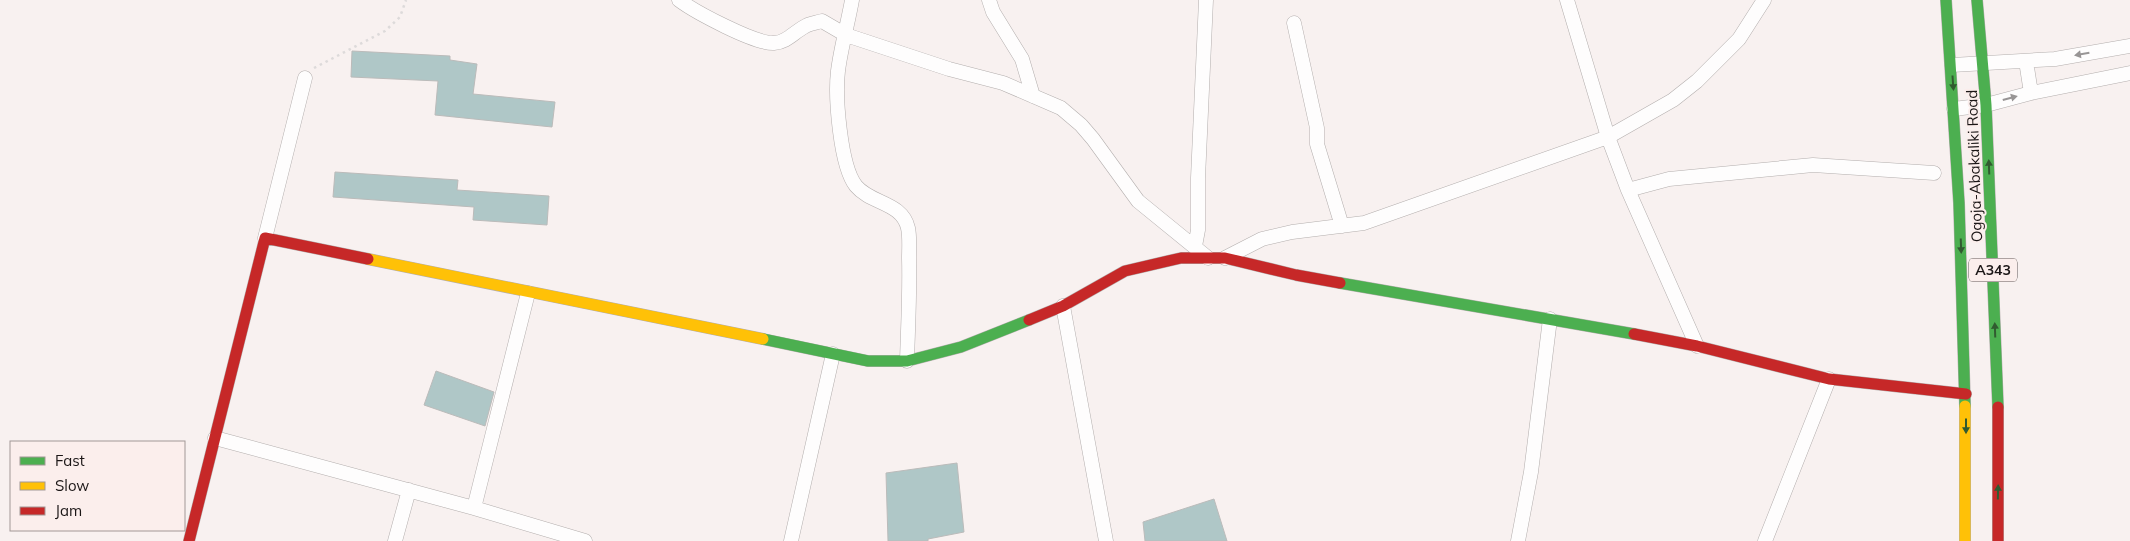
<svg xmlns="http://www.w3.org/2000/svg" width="2130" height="541" viewBox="0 0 2130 541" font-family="Mulish,sans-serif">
<rect width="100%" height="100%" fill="#f8f1f0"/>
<path fill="#afc7c7" stroke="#bbbbba" d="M 352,51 L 450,56 L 450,60 L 477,64 L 473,94 L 555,102 L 552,127 L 435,115 L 438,81 L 351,77 Z
M 335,172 L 458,180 L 457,190 L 549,196 L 547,225 L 473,220 L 474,207 L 333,197 Z
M 436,371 L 494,392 L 485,426 L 424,405 Z
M 957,463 L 964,532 L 928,539 L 928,541 L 888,541 L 886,473 Z
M 1214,499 L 1227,541 L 1145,541 L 1143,522 Z"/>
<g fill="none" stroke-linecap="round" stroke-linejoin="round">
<g stroke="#b3aead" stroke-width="15">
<path id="street" d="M 679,0 C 695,12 755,44 774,43 C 787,42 793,33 804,27 C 809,23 816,23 822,21 L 846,35 L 949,69 L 1003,83 L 1061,108 L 1081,125 L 1093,139 L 1138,201 L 1208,258
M 852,0 C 848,23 841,47 838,71 C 835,96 840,166 856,186 C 871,204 902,202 908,228 C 910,237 909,249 909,258 C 910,292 908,327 907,361
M 989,0 L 993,12 L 1022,59 L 1033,96
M 1567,0 L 1608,137 L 1628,190 L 1697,346
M 1294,23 L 1317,128 L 1317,144 L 1342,226
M 2026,61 L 2031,93
M 1952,65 L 2055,59 L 2130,46
M 1954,109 L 1986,105 L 2031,93 L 2130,73
M 1628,190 L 1669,179 L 1813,165 L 1934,173
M 265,238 L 305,78
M 1195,246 L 1198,230 L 1198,178 L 1206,0
M 1225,258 L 1262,239 L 1292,232 L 1364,223 L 1608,137 L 1673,100 L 1697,81 L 1739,39 L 1764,0
M 1063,306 L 1106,541
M 215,438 L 474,508 L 585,541
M 474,508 L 528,293
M 395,541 L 409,490
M 791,541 L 833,354
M 1518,541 L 1531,472 L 1550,319
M 1765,541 L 1829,379"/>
</g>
<g stroke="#b3aead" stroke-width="12">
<path id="fast" d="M 1946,0 L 1959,203 L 1965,406
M 1977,0 L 1986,105 L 1998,407
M 1340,283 L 1634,334
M 763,339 L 868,361 L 907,361 L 961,347 L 1029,320"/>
</g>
<g stroke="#b3aead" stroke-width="12">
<path id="slow" d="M 368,259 L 763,339
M 1965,541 L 1965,406"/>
</g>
<g stroke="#b3aead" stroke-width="12">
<path id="jam" d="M 1029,320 L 1063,306 L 1125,271 L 1181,258 L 1225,258 L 1296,275 L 1340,283
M 1634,334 L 1697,346 L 1829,379 L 1966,394
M 1998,407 L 1998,541
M 189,541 L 265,238 L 368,259"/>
</g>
<path stroke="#dddada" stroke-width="2.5" stroke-dasharray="2.5 4" stroke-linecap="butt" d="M 314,68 L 385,31 L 400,17 L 406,0"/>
<use href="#street" stroke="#fefdfd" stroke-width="14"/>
<use href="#fast" stroke="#4caf50" stroke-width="11"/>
<use href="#slow" stroke="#ffc107" stroke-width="11"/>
<use href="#jam" stroke="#c62828" stroke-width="11"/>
</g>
<defs><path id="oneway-solid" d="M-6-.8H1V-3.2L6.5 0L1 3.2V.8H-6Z" transform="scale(1.25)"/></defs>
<g fill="#989595">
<use href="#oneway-solid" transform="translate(2082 54) rotate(170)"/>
<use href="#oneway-solid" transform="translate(2010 98) rotate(-15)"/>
</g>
<g fill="#315b30">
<use href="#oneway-solid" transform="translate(1953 83) rotate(86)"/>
<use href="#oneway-solid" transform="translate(1989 167) rotate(-92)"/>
<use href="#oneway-solid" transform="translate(1961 246) rotate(88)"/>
<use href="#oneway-solid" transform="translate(1995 330) rotate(-92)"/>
<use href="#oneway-solid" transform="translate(1966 426) rotate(90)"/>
<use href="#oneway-solid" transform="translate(1998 492) rotate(-89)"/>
</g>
<g text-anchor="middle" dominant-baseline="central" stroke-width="4" stroke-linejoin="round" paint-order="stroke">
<rect fill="#fbeeec" stroke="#5e5756" stroke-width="1" x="1969" y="258.5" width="48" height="23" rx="4"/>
<g font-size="14" font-weight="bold" fill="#1b1616">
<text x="1993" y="270">A343</text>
</g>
<g font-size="15" fill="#1b1616" stroke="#fbeeec">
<text transform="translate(1974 166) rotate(-92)">Ogoja-Abakaliki Road</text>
</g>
</g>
<rect x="10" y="441" width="175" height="90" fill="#fbeeec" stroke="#a19896"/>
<rect x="20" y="457" width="25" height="8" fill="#4caf50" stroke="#a19896"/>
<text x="55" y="466" font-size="15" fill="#1b1616">Fast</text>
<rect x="20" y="482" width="25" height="8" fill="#ffc107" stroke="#a19896"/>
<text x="55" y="491" font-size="15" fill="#1b1616">Slow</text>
<rect x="20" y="507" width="25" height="8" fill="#c62828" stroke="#a19896"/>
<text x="55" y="516" font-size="15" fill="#1b1616">Jam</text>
</svg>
